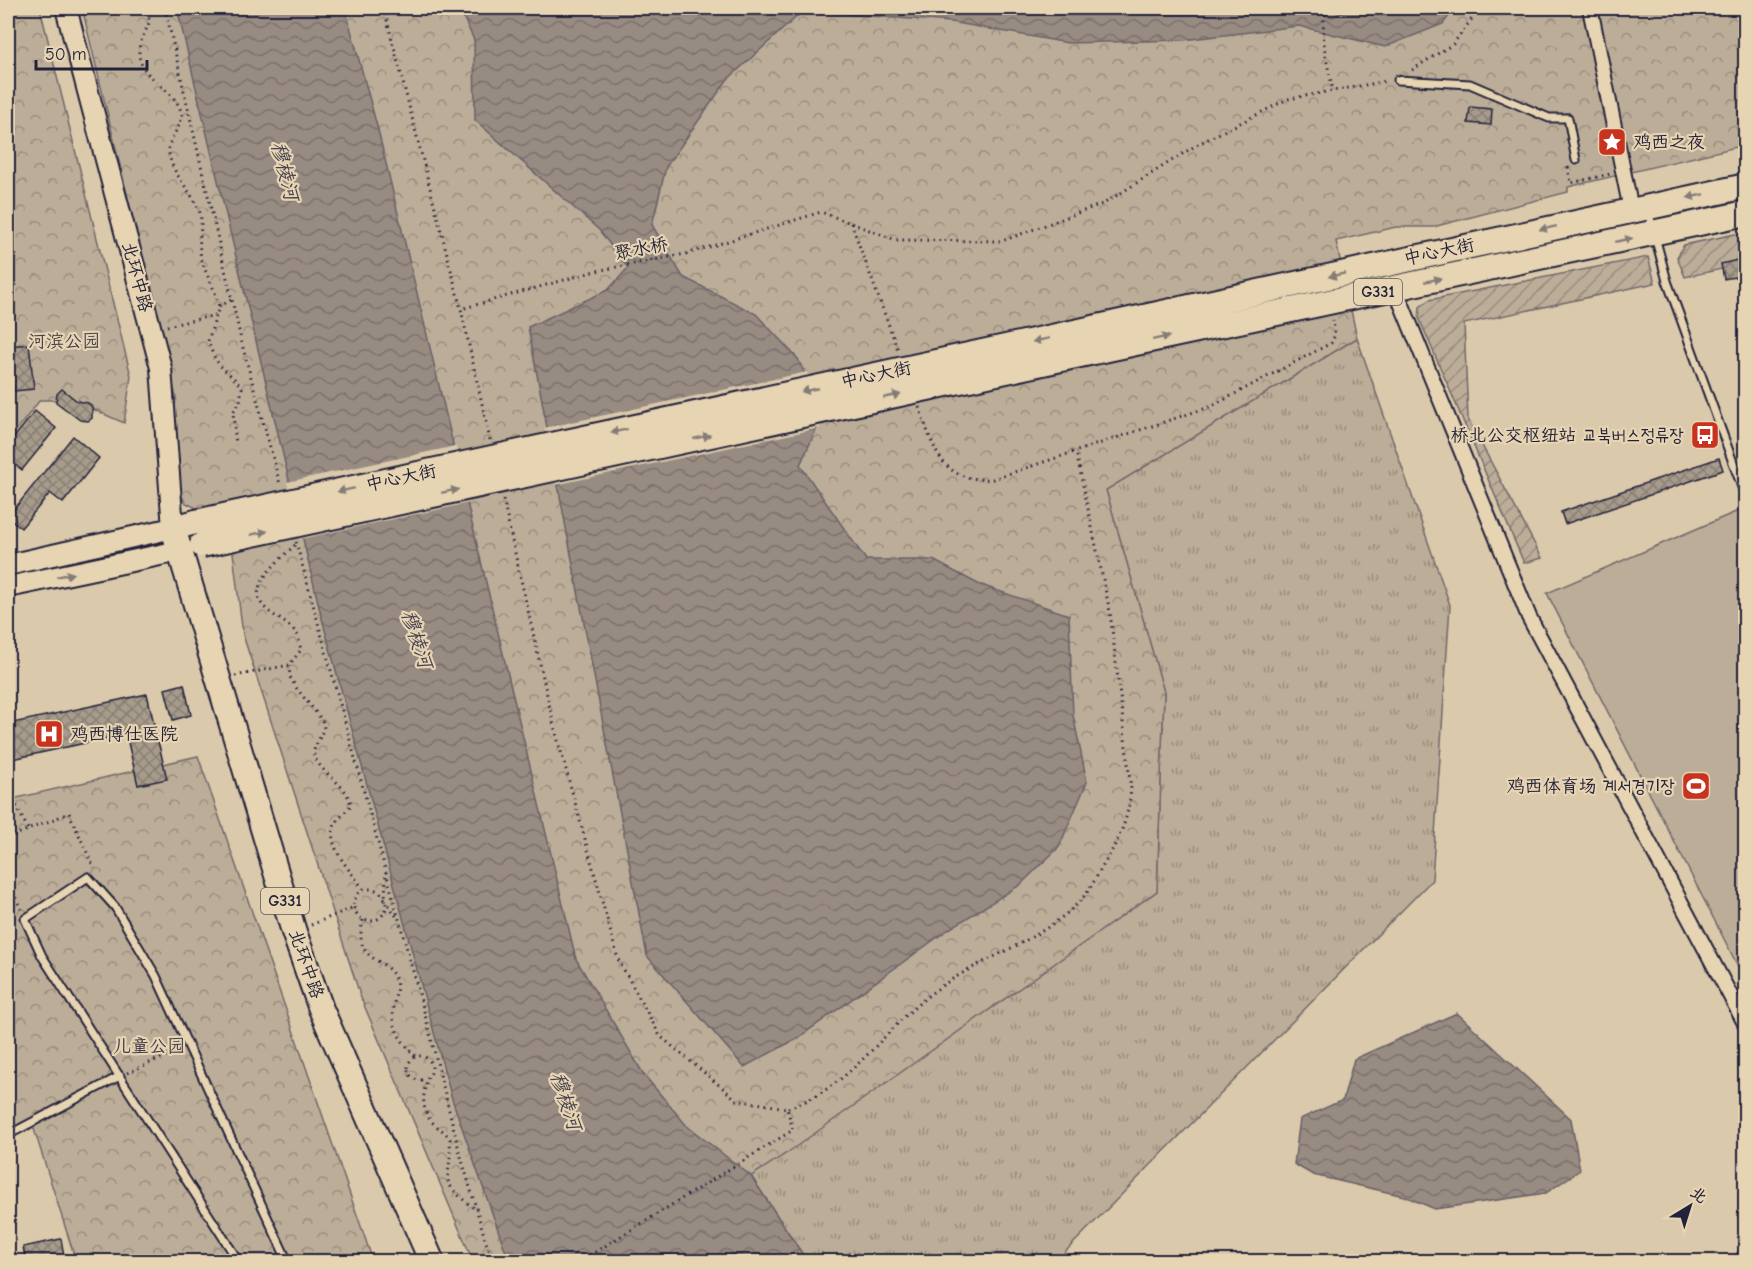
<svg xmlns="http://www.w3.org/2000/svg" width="1753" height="1269" viewBox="0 0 1753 1269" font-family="'Comic Neue','LXGW WenKai TC','Poor Story',sans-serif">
<defs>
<pattern id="grass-tufts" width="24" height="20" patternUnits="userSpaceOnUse" patternTransform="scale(1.5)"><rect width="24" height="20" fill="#bcad98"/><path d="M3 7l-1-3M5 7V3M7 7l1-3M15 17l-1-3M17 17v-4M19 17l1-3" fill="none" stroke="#988c7d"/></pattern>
<pattern id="forest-crowns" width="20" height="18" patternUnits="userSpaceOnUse" patternTransform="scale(1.5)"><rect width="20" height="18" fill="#bcad98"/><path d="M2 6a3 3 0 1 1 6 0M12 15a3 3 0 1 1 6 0" fill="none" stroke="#988c7d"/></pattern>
<pattern id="garden-furrows" width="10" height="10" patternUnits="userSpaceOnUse" patternTransform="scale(1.5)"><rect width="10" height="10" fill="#bcad98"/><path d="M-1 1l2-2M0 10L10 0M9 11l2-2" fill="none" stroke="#988c7d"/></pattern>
<pattern id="water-waves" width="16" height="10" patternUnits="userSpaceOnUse" patternTransform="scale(1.5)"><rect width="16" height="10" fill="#978b82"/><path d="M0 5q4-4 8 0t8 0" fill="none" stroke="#7b716c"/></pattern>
<pattern id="building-cross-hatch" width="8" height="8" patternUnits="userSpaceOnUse" patternTransform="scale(1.5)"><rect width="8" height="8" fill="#a79b8b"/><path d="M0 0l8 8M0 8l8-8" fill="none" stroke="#887e73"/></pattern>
</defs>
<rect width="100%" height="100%" fill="#dbc9ab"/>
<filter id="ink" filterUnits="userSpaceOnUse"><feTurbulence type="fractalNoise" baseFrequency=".0167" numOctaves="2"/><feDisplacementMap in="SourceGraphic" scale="12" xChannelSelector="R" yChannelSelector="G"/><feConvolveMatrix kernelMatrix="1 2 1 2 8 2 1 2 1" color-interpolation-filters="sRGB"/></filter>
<g filter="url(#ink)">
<path fill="url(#grass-tufts)" stroke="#6f686a" stroke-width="1.5" d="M 1357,338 L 1450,605 L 1432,880 L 1056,1261 L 807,1261 L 751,1176 L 1157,891 L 1164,692 L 1106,490 Z"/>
<path fill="url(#forest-crowns)" stroke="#6f686a" stroke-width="1.5" d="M 8,8 L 40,8 L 131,376 L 124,423 L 72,400 L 40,400 L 8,441 Z
M 82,8 L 1745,8 L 1745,145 L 1568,187 L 1568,192 L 1433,227 L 1396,227 L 1336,241 L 1357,338 L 1106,490 L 1164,692 L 1157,891 L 787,1153 L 619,1261 L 473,1261 L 361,998 L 243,635 L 233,553 L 205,512 L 186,503 L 181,495 L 170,489 L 168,473 L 176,397 Z
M 198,756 L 373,1261 L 76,1261 L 34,1129 L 8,1132 L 8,800 Z"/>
<path fill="url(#garden-furrows)" stroke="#6f686a" stroke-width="1.5" d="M 1745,232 L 1745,264 L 1685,277 L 1677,257 L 1684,245 Z
M 1648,257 L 1655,283 L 1464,324 L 1468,419 L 1542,558 L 1524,563 L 1419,318 L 1420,307 L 1429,300 Z"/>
<path fill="#bcad98" stroke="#6f686a" stroke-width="1.5" d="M 1745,508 L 1745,980 L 1547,593 Z"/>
<path fill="url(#water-waves)" stroke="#686166" stroke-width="1.5" d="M 177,8 L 345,8 L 378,130 L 576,959 L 644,1075 L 687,1126 L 751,1176 L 807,1261 L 509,1261 L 452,1099 L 321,615 Z
M 459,8 L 1291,8 L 1333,17 L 1350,8 L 1455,8 L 1443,24 L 1385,47 L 1299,26 L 1183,40 L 1068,43 L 951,22 L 803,11 L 727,80 L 666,167 L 652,225 L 683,277 L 756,314 L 798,359 L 823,415 L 800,465 L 866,560 L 933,560 L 978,584 L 1069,615 L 1073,715 L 1087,782 L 1059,847 L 1020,885 L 949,929 L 798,1038 L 744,1067 L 647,956 L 528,327 L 608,290 L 628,268 L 599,230 L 475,120 L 474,40 Z
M 1457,1013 L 1571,1119 L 1580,1170 L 1546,1193 L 1435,1209 L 1404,1196 L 1313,1175 L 1294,1164 L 1300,1119 L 1343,1100 L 1354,1059 Z"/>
<path fill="#dbc9ab" d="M 807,372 L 826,414 L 820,428 L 555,485 L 544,428 Z
M 456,446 L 469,503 L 300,539 L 287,482 Z"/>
<path fill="url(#building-cross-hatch)" stroke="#22223b" stroke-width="1.5" d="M 1470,107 L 1492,109 L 1491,125 L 1468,123 Z
M 1746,258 L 1746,275 L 1724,279 L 1721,264 Z
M 29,344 L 34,389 L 14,391 L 9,346 Z
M 62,389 L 77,401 L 88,403 L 92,407 L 92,418 L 88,421 L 80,420 L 56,402 L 57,394 Z
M 35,411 L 56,428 L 22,470 L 8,459 L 8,445 Z
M 73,436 L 99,458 L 63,503 L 50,493 L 21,528 L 8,517 Z
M 1719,458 L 1723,470 L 1565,524 L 1561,512 Z
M 184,684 L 191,715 L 173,720 L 165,689 Z
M 147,694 L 167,779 L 138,785 L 126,734 L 8,760 L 8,724 Z
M 61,1239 L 65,1262 L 26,1262 L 23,1247 Z"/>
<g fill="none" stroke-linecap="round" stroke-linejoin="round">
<g stroke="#22223b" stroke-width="11">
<path id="lane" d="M 1398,80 L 1470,84 L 1549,118 L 1568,118 L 1576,160
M 1648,211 L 1667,281 L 1746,498
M 8,1135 L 120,1076
M 239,1262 L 42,956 L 25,919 L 88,877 L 115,907 L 156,976 L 288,1262"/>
</g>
<g stroke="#22223b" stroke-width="18">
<path id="street" d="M 1590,8 L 1631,210
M 1395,288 L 1529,617 L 1746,1025
M 1740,1262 L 1746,1256"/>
</g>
<g stroke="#22223b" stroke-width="24">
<path id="secondary" d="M 8,565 L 173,528 L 161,368 L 66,8
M 8,587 L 179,551"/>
</g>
<g stroke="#22223b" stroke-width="28">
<path id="highway" d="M 1098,327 L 1746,186
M 1103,350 L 1746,213
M 196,522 L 173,528 L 294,932 L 321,1009 L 432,1262"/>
</g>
<path stroke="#22223b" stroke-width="3" stroke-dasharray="1.5 4.5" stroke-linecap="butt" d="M 142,8 L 150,20 C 147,30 140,39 139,50 C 137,79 175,87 181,112 C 185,126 166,138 169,154 C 173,176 191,190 199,210 C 204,222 198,238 200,251 C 202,270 216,288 219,307
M 165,8 L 243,348 L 280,484
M 384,8 L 461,309
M 1327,8 C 1318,32 1328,66 1333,91
M 1412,70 L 1453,44 L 1480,8
M 1568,167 L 1571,183 L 1610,174
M 851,223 L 898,350
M 231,300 L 219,307 L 208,341 C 218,372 225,366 242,388 L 240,402 L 233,412 L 236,445
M 167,326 L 216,315
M 919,407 C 934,448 940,483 993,479 L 1212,406 L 1331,343 L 1335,335 L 1333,320
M 490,440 L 461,309 L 596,271 L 690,253 L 821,212 L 896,240 L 1002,241 L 1105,203 L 1198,144 L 1288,99 L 1387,81
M 503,500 L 554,726 L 618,959 L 660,1036 L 737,1100 L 787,1108 L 793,1130 L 579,1262
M 296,542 L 428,1026 L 459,1150 L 492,1262
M 295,545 C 285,555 274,564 266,575 C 240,610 287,615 298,636 C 299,640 300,646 301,650 L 289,665 L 290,677 L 297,689 L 322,720 L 324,728 L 313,752 C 320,776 346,781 351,805 C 347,811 336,820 334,827 C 326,847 354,875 364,890
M 235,676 L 289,665
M 8,790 L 28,829
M 8,838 L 69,813 L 94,868
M 386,876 L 385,900 L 397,917
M 8,881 L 21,909
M354 905a16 16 0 1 1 32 0a16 16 0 1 1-32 0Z
M 363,920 C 352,965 387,954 396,981 C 398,989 395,996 394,1004 C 389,1025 402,1044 417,1057
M 311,925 L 354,907
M408 1068a12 12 0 1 1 24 0a12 12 0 1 1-24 0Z
M 127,1073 L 179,1050
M 428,1077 C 423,1092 420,1110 433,1123 C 439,1129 445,1131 450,1139 C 453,1184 433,1176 476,1210
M 788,1108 C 851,1087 879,1035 928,996 C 974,959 1037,945 1079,902 C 1089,892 1096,877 1104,864 C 1120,838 1128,820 1131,789 L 1110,612 L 1076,452"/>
<use href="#lane" stroke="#e7d4b2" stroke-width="7"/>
<use href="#street" stroke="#e7d4b2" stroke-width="14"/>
<use href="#secondary" stroke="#e7d4b2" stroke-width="20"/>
<use href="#highway" stroke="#e7d4b2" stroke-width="24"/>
<g stroke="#22223b" stroke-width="28" stroke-linecap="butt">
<path id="highway-bridge" d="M 196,522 L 1098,327
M 202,545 L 1103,350"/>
</g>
<use href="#highway-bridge" stroke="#e7d4b2" stroke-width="24"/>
</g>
<defs><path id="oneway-solid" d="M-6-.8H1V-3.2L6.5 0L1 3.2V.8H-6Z" transform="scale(1.5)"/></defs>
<g fill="#847b76">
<use href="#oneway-solid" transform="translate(1696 196) rotate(168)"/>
<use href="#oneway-solid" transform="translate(1548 228) rotate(168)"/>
<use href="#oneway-solid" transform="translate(1624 240) rotate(-12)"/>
<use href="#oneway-solid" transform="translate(1337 275) rotate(168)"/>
<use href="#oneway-solid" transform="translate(1433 280) rotate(-12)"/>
<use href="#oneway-solid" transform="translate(1161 338) rotate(-12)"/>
<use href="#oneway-solid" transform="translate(1041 340) rotate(168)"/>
<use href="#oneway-solid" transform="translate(810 390) rotate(168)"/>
<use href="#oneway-solid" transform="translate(892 396) rotate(-12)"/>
<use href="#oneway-solid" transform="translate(619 431) rotate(168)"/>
<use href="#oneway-solid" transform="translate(702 437) rotate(-12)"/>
<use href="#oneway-solid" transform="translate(346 490) rotate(168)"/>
<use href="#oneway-solid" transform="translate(450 491) rotate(-12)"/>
<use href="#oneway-solid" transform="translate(259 533) rotate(-12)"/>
<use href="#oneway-solid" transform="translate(65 575) rotate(-12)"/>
</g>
</g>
<defs>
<g id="sight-square" transform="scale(1.5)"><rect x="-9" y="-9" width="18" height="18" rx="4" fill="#c8321e" stroke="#e7d4b2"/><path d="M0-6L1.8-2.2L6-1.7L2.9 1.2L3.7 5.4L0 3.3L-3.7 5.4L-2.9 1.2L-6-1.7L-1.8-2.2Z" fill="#fff"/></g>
<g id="bus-square" transform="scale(1.5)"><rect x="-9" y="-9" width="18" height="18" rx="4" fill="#c8321e" stroke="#e7d4b2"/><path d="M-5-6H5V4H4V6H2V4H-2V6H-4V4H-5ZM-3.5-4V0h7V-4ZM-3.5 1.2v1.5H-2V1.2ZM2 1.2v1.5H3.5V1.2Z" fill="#fff"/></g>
<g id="hospital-square" transform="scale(1.5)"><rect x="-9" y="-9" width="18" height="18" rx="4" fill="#c8321e" stroke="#e7d4b2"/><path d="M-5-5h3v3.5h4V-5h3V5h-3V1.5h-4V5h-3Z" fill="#fff"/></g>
<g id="stadium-square" transform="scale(1.5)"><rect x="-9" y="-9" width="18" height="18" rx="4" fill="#c8321e" stroke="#e7d4b2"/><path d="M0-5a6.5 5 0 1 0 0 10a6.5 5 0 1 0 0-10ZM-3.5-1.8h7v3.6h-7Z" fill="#fff"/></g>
</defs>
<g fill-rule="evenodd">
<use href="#sight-square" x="1612" y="142"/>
<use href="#bus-square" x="1705" y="435"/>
<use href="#hospital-square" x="49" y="734"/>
<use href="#stadium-square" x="1696" y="786"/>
</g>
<g text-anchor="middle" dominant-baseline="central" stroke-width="4.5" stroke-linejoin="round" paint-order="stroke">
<g fill="#e7d4b2" stroke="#5d575f" stroke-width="1.5">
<rect x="1354" y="279" width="48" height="26" rx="4.5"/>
<rect x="261" y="888" width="48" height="26" rx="4.5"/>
</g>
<g font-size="16" font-weight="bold" fill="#22223b">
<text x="1378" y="292">G331</text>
<text x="285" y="901">G331</text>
</g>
<g font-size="18" fill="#22223b" stroke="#e7d4b2" text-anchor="start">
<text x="1633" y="142">鸡西之夜</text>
<text x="1684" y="435" text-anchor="end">桥北公交枢纽站 교북버스정류장</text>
<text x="70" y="734">鸡西博仕医院</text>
<text x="1675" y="786" text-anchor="end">鸡西体育场 계서경기장</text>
</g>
<g font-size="18" fill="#22223b" stroke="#e7d4b2">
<text transform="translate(641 249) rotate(-11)">聚水桥</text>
<text transform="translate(1439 252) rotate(-12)">中心大街</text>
<text transform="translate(137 277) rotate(75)">北环中路</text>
<text transform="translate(876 375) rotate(-12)">中心大街</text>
<text transform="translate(401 478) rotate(-12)">中心大街</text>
<text transform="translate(306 964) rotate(71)">北环中路</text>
</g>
<g font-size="18" fill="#413e4e" stroke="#e7d4b2">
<text x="64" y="341">河滨公园</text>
<text x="149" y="1046">儿童公园</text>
</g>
<g font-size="20" font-style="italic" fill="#454250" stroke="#e7d4b2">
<text transform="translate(285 171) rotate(76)">穆棱河</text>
<text transform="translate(417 639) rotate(72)">穆棱河</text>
<text transform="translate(566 1101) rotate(72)">穆棱河</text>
</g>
</g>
<rect width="1753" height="1269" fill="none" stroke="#e7d4b2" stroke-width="30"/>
<rect x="15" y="15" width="1723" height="1239" fill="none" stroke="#22223b" stroke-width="2" filter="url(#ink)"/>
<g transform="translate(1690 1206) rotate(38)" stroke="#e7d4b2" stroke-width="4.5" paint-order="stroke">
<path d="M0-4.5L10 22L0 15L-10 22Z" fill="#22223b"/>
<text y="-9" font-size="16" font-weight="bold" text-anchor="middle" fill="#22223b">北</text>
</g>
<path d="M36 60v9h111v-9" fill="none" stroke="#22223b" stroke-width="3"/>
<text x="45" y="60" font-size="18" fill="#22223b" stroke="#e7d4b2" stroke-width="4.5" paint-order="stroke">50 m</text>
</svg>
